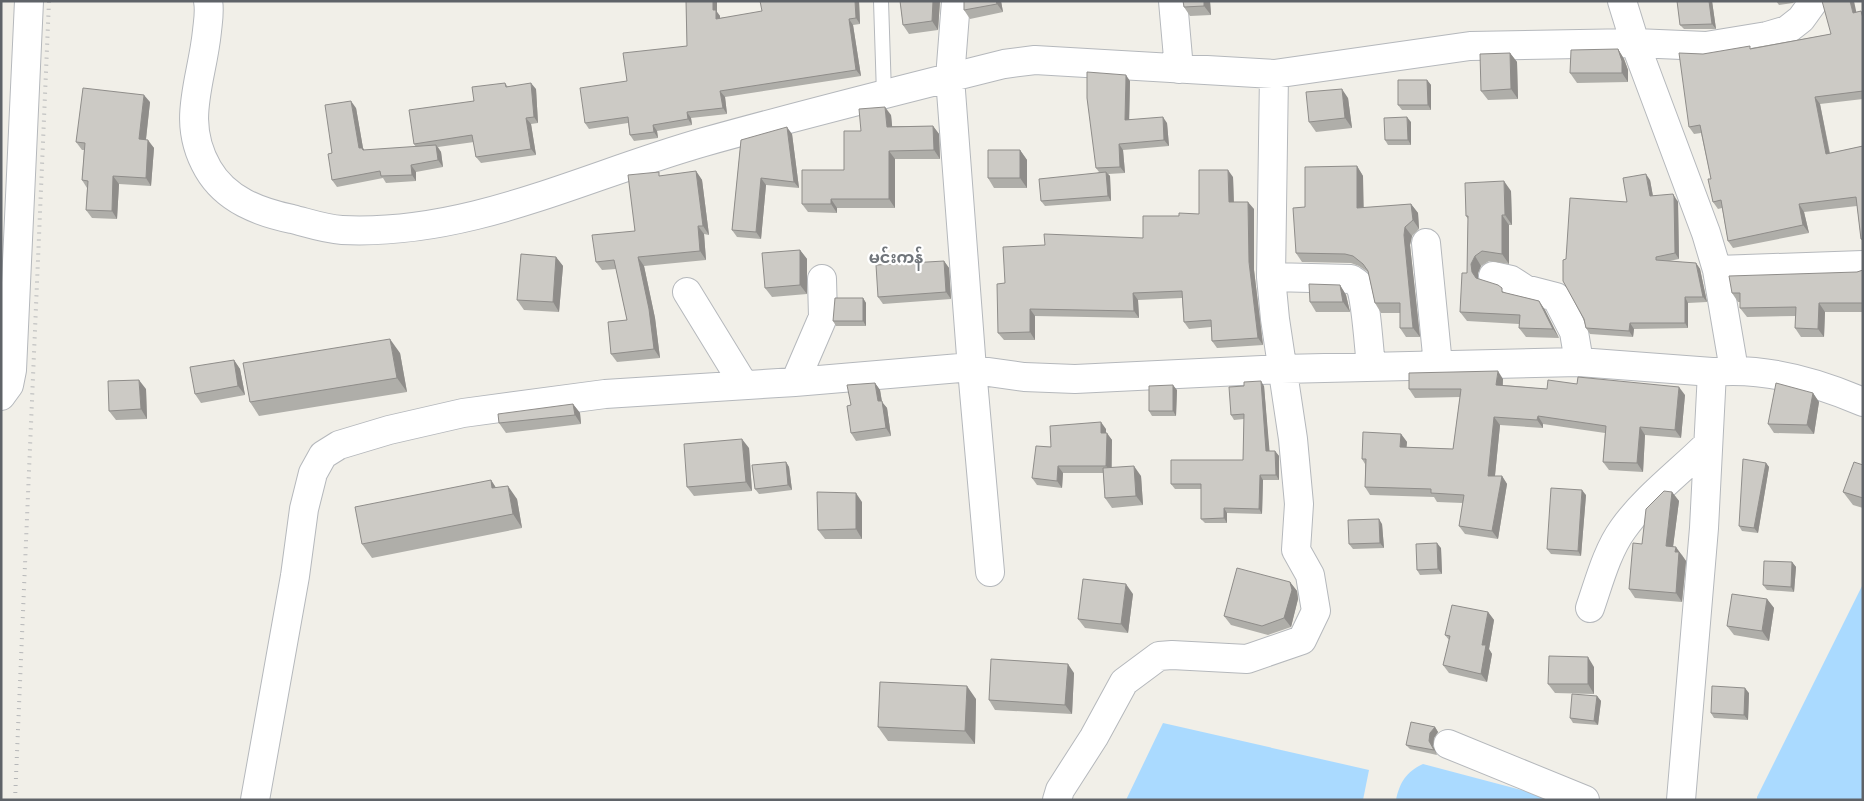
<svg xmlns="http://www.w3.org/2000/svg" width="1864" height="801" viewBox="0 0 1864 801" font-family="Quicksand,'Noto Sans Myanmar',sans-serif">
<rect width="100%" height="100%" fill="#f1efe8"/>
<path fill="#aadaff" d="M 1863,584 L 1863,800 L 1757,800 L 1757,797 Z
M 1163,723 L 1369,770 L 1363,800 L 1126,800 Z
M 1423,764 L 1559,800 L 1396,800 C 1400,782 1406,772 1423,764 Z"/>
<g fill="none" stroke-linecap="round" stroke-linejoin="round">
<g stroke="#b5b8bc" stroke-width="16">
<path id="lane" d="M 881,1 L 884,94"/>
</g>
<g stroke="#b5b8bc" stroke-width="30">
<path id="street" d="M 208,1 C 210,11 208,21 207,31 C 202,82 180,121 208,169 C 226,200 259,212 292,219 C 308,223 325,229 342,230 C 470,236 584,176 704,142 C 804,114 904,89 1004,64 L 1035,60 L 1274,74 L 1470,46 L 1635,43 L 1706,46 L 1767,36 L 1787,30 L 1801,19 L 1814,1
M 956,1 L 950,78 L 972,369 L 990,572
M 1173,1 L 1179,69
M 1622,1 L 1635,43 L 1706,233 L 1717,270 L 1734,370
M 1426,243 L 1438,365
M 1717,270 L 1863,265
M 1493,276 L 1511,280 L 1525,289 L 1556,297 L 1574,332 L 1579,362
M 1271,277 L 1351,279 C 1354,281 1358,283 1360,286 C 1366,298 1369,350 1371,366
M 687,292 L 744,385
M 795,382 L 823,317 L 822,279
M 1,396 L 9,385 L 12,370 L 29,1
M 1590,608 C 1599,582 1607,551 1623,529 C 1645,498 1681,471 1708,444
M 1448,744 L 1585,800
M 255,800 L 295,576 L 304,509 L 313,473 L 323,455 L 339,445 L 389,430 L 463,413 L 605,394 L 795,382 L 960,368 L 1024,377 L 1075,379 L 1282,369 L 1579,362 L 1712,372 C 1762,367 1817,382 1863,402
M 1057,800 L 1060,790 L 1094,737 L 1124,682 L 1159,656 L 1172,655 L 1247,659 L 1302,640 L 1316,611 L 1310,575 L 1296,550 L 1299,504 L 1293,439 L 1275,319 L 1271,277 L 1274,74
M 1681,800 L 1704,528 L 1712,372"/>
</g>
<use href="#lane" stroke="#fff" stroke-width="14"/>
<use href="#street" stroke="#fff" stroke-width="28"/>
<path stroke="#b6b7b8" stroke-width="4" stroke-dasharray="1 6" stroke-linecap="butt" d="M 15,800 L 49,1"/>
</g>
<path fill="#afaea9" d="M 686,1 L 717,1 L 717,12 L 720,16 L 720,18 L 859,1 L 860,24 L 853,25 L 861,76 L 725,97 L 727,114 L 691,118 L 692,125 L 657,131 L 658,138 L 634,141 L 630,135 L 628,123 L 589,129 L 585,123 L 627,81 L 687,46 Z
M 900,1 L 940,1 L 938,30 L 909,34 L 903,25 Z
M 1001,1 L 1003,12 L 970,19 L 964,10 Z
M 1210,1 L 1211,15 L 1190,16 L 1184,7 Z
M 1712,1 L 1716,29 L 1684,29 L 1680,25 Z
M 1776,1 L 1795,1 L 1793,3 L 1779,5 Z
M 1861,11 L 1863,14 L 1863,99 L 1820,104 L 1830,153 L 1863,146 L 1863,241 L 1861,239 L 1857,206 L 1804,212 L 1809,233 L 1733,248 L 1728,241 L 1722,208 L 1718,209 L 1713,202 L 1711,179 L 1701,133 L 1694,134 L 1689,127 L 1751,48 L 1831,34 L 1856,12 Z
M 1618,49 L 1624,59 L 1628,70 L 1628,82 L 1577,83 L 1570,73 Z
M 1510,53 L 1517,62 L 1518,99 L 1488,100 L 1481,91 Z
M 1427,80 L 1431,85 L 1431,110 L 1402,110 L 1398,105 Z
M 1130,81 L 1129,119 L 1167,123 L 1169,146 L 1123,150 L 1125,173 L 1108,174 L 1110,176 L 1111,201 L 1045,206 L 1041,201 L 1099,172 L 1096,168 Z
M 505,83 L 508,87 L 536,89 L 538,123 L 531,124 L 536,155 L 481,163 L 476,157 L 474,142 L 438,147 L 441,152 L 443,167 L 416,172 L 416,181 L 386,183 L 383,178 L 337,187 L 332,180 L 332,153 L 356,108 L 363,148 L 364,150 L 416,147 L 414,144 L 474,101 Z
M 1348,98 L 1352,128 L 1316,132 L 1309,122 Z
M 150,102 L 146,140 L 154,148 L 151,186 L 119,184 L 117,219 L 92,218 L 86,210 L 87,188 L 82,180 L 84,150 L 82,150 L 76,142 Z
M 891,115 L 892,126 L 933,126 L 939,134 L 940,159 L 895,159 L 895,208 L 837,208 L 837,213 L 808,212 L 802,204 L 844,170 L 861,131 Z
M 1411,122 L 1411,145 L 1388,145 L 1385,140 Z
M 792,134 L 799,188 L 766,185 L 761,239 L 737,237 L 732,230 L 741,140 Z
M 1020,150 L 1027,160 L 1027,188 L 994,188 L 988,178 Z
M 1357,166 L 1363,176 L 1363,208 L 1411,204 L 1418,213 L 1419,229 L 1412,236 L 1410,245 L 1420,337 L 1406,337 L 1400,328 L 1400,313 L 1381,313 L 1375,303 L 1368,272 L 1359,266 L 1351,263 L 1302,262 L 1296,253 L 1305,207 Z
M 696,171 L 702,180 L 709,235 L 704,234 L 706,260 L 644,266 L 655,318 L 660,358 L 617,362 L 611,354 L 627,320 L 616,269 L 602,270 L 596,262 L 635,231 L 662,176 Z
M 1233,177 L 1234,202 L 1254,209 L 1254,270 L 1263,345 L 1217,348 L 1212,341 L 1211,327 L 1189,329 L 1184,322 L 1182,298 L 1138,300 L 1139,318 L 1035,316 L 1035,340 L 1004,340 L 998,333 L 1005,283 L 1143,238 L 1179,216 L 1199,214 Z
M 1650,180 L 1653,196 L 1677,200 L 1678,202 L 1679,259 L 1669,261 L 1696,263 L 1700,269 L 1707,302 L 1688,303 L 1688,328 L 1634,329 L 1633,337 L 1590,334 L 1586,328 L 1566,259 Z
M 1511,191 L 1512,225 L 1509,225 L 1509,264 L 1489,261 L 1481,266 L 1478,273 L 1478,279 L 1506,293 L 1539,301 L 1545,310 L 1559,338 L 1526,337 L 1519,328 L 1519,324 L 1467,321 L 1460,312 L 1467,273 L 1468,219 L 1466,216 Z
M 800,250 L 807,259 L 807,294 L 772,297 L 765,288 Z
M 556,257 L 563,266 L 559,312 L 524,310 L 517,300 Z
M 944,261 L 949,268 L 951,299 L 883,304 L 878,297 Z
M 1863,270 L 1863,312 L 1825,312 L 1824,337 L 1801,337 L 1795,328 L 1796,316 L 1747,317 L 1740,308 L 1740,302 L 1738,302 L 1732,293 L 1857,272 Z
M 1340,285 L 1346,295 L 1350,312 L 1316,312 L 1310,302 Z
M 863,298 L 866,303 L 866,326 L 836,326 L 833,321 Z
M 400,353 L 407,392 L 259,416 L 250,402 Z
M 234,360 L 240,369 L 245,395 L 201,403 L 195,394 Z
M 1503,379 L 1503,385 L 1547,389 L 1577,384 L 1685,395 L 1681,438 L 1645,435 L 1643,472 L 1609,470 L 1603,462 L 1605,433 L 1543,424 L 1543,428 L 1500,425 L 1495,476 L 1502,476 L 1507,484 L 1498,539 L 1465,534 L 1459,526 L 1463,503 L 1437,502 L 1434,497 L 1370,495 L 1365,487 L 1365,464 L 1362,459 L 1401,434 L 1407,442 L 1406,447 L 1453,449 L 1460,397 L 1415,398 L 1409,389 Z
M 875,383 L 880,390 L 882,402 L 887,408 L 891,436 L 856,441 L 851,433 L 851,405 Z
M 1264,386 L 1269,451 L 1275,451 L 1279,456 L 1279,480 L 1263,480 L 1262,514 L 1227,513 L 1227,523 L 1205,523 L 1201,519 L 1201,489 L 1175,489 L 1171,484 L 1243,460 L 1244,419 L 1234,420 L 1231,415 Z
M 146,389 L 147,419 L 116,420 L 109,411 Z
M 1177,390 L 1176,416 L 1152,416 L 1149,411 Z
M 1813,393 L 1819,402 L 1814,434 L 1774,433 L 1768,424 Z
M 573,404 L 580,413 L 581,424 L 506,433 L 499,423 Z
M 1106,429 L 1106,433 L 1112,440 L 1112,468 L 1141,476 L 1143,505 L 1112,508 L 1105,498 L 1103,473 L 1063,473 L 1062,488 L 1037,485 L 1032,478 L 1051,447 Z
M 749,448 L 752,491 L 694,496 L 687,487 Z
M 786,462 L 789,467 L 792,490 L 759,494 L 755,489 Z
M 1766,463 L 1769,467 L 1758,533 L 1742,531 L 1739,526 Z
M 1863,465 L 1863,508 L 1853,505 L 1843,492 Z
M 491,480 L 496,488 L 517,499 L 522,528 L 372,558 L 362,544 Z
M 1672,492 L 1679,501 L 1673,546 L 1682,555 L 1686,561 L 1682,602 L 1635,598 L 1629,589 L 1642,544 Z
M 1586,495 L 1581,556 L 1551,554 L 1547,549 Z
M 862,502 L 862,539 L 825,539 L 818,530 Z
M 1382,524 L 1384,548 L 1353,549 L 1349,544 Z
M 1441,548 L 1442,574 L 1420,575 L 1417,570 Z
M 1792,562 L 1796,567 L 1794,592 L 1767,590 L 1763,585 Z
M 1290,582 L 1297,591 L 1298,599 L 1291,627 L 1268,635 L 1231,625 L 1224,616 Z
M 1133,594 L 1128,633 L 1085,628 L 1078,619 Z
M 1767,599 L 1774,608 L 1769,641 L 1734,635 L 1727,626 Z
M 1488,612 L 1494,620 L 1489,649 L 1492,654 L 1487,682 L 1449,673 L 1443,665 L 1449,640 L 1445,635 Z
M 1594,667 L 1594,694 L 1555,693 L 1548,684 Z
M 1074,673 L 1072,714 L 995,710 L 989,700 Z
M 1749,693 L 1748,720 L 1714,718 L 1711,713 Z
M 1597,696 L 1601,701 L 1598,725 L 1573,723 L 1570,718 Z
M 976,699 L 975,744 L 888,741 L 878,727 Z
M 1435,727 L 1438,732 L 1434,738 L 1433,746 L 1437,755 L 1410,749 L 1406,745 Z"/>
<path fill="#8f8d8a" d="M 713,1 L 717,1 L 717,12 L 720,16 L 720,25 L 716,19 L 713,10 Z
M 855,1 L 859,1 L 860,24 L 856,18 Z
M 933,1 L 940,1 L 938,30 L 932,21 Z
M 996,1 L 1001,1 L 1003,12 L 997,4 Z
M 1204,1 L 1210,1 L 1211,15 L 1204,6 Z
M 1709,1 L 1712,1 L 1716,29 L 1712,24 Z
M 1850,1 L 1854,1 L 1858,20 L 1853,13 Z
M 849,19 L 853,25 L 861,76 L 856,70 Z
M 1618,49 L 1624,59 L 1628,70 L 1628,82 L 1622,73 Z
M 1510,53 L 1517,62 L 1518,99 L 1511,89 Z
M 1126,75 L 1130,81 L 1129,126 L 1125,120 Z
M 1427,80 L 1431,85 L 1431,110 L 1428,105 Z
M 531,83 L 536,89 L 538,123 L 534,117 Z
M 1342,89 L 1348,98 L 1352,128 L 1345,118 Z
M 720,91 L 725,97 L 727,114 L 723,108 Z
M 144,95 L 150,102 L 145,147 L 139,139 Z
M 1815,97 L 1820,104 L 1831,161 L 1826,154 Z
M 351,101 L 356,108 L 363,148 L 367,154 L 359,148 Z
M 885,107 L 891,115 L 893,135 L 887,127 Z
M 687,112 L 691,118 L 692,125 L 688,119 Z
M 1163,117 L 1167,123 L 1169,146 L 1164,140 Z
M 1407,117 L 1411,122 L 1411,145 L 1408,140 Z
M 526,118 L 531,124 L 536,155 L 531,149 Z
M 653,125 L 657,131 L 658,138 L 654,132 Z
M 933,126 L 939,134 L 940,159 L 934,150 Z
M 787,127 L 792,134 L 799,188 L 794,182 Z
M 148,140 L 154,148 L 151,186 L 146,178 Z
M 1119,144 L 1123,150 L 1125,173 L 1120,167 Z
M 436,145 L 441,152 L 443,167 L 438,160 Z
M 1020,150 L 1027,160 L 1027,188 L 1020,178 Z
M 889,151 L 895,159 L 895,208 L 889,199 Z
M 411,165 L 416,172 L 416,181 L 412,175 Z
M 1357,166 L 1363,176 L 1364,218 L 1357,208 Z
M 1228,170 L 1233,177 L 1234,209 L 1229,202 Z
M 696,171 L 702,180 L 709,235 L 703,226 Z
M 1106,172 L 1110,176 L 1111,201 L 1108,196 Z
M 1646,174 L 1650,180 L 1654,202 L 1650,196 Z
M 113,176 L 119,184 L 117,219 L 112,211 Z
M 761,178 L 766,185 L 761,239 L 756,232 Z
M 1504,181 L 1511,191 L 1512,225 L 1505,215 Z
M 1673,194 L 1678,202 L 1679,259 L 1675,253 Z
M 831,199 L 837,208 L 837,213 L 831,204 Z
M 1248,202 L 1254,209 L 1254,270 L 1263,345 L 1258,338 L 1249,262 Z
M 1411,204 L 1418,213 L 1419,229 L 1413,220 Z
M 1799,204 L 1804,212 L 1809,233 L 1803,225 Z
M 1502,215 L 1509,225 L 1509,264 L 1502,254 Z
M 698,226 L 704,234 L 706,260 L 700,251 Z
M 1405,227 L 1412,236 L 1410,245 L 1420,337 L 1413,328 L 1404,235 Z
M 800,250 L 807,259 L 807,294 L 800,285 Z
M 1475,256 L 1481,266 L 1478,273 L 1478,281 L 1472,272 L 1471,264 Z
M 556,257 L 563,266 L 559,312 L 553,302 Z
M 638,257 L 644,266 L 655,318 L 660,358 L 654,349 Z
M 944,261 L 949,268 L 951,299 L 946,292 Z
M 1696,263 L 1700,269 L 1707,302 L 1703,297 Z
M 1340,285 L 1346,295 L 1350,312 L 1343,302 Z
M 1133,293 L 1138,300 L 1139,318 L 1134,311 Z
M 1685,297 L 1688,303 L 1688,328 L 1685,323 Z
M 863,298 L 866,303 L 866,326 L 863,321 Z
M 1539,301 L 1545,310 L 1559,338 L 1553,329 Z
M 1819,303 L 1825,312 L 1824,337 L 1818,329 Z
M 1030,309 L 1035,316 L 1035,340 L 1030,332 Z
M 1630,323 L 1634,329 L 1633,337 L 1629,331 Z
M 390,339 L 400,353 L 407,392 L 397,378 Z
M 234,360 L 240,369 L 245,395 L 238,386 Z
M 1498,371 L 1503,379 L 1502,393 L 1496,385 Z
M 139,380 L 146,389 L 147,419 L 141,409 Z
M 1261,381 L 1264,386 L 1270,456 L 1266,451 Z
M 875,383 L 880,390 L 882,402 L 887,408 L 891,436 L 886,428 L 878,401 Z
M 1173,385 L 1177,390 L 1176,416 L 1173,411 Z
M 1679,387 L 1685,395 L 1681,438 L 1675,430 Z
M 1813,393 L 1819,402 L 1814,434 L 1807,425 Z
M 573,404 L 580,413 L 581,424 L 575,415 Z
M 1538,416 L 1543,424 L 1543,428 L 1537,420 Z
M 1494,417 L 1500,425 L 1494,485 L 1488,476 Z
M 1101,422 L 1106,429 L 1106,440 L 1101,433 Z
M 1640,427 L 1645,435 L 1643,472 L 1637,463 Z
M 1107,433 L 1112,440 L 1111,473 L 1106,466 Z
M 1401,434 L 1407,442 L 1406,455 L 1400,447 Z
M 742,439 L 749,448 L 752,491 L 746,482 Z
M 1275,451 L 1279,456 L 1279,480 L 1276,475 Z
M 786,462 L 789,467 L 792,490 L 788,485 Z
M 1766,463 L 1769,467 L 1758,533 L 1754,528 Z
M 1058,466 L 1063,473 L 1062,488 L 1057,481 Z
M 1134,466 L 1141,476 L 1143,505 L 1136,496 Z
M 1260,475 L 1263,480 L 1262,514 L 1259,509 Z
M 1502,476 L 1507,484 L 1498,539 L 1492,531 Z
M 491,480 L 500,494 L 492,488 Z
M 508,486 L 517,499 L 522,528 L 513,514 Z
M 1582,490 L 1586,495 L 1581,556 L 1578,551 Z
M 1672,492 L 1679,501 L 1672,555 L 1666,546 Z
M 856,493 L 862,502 L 862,539 L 856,529 Z
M 1224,508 L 1227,513 L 1227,523 L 1224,518 Z
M 1379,519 L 1382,524 L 1384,548 L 1380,543 Z
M 1437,543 L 1441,548 L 1442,574 L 1438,569 Z
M 1676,547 L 1686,561 L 1682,602 L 1676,593 L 1675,552 Z
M 1792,562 L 1796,567 L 1794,592 L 1791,587 Z
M 1290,582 L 1297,591 L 1298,599 L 1291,627 L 1284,618 Z
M 1126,584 L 1133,594 L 1128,633 L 1121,624 Z
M 1767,599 L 1774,608 L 1769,641 L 1762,631 Z
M 1488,612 L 1494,620 L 1489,649 L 1492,654 L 1487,682 L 1481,674 L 1482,645 Z
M 1588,657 L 1594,667 L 1594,694 L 1588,684 Z
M 1068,664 L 1074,673 L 1072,714 L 1065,705 Z
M 967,686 L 976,699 L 975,744 L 965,731 Z
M 1745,688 L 1749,693 L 1748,720 L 1744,715 Z
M 1597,696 L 1601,701 L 1598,725 L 1594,721 Z
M 1435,727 L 1438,732 L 1434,738 L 1433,746 L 1437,755 L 1429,741 L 1430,733 Z"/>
<path fill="#cccac5" stroke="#8f8d8a" d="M 686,1 L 713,1 L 713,10 L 716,10 L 716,19 L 762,11 L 760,1 L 855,1 L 856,18 L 849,19 L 856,70 L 720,91 L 723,108 L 687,112 L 688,119 L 653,125 L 654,132 L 630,135 L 628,117 L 585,123 L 580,88 L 627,81 L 623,53 L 687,46 Z
M 900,1 L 933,1 L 932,21 L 903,25 Z
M 964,1 L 996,1 L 997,4 L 964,10 Z
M 1183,1 L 1204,1 L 1204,6 L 1184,7 Z
M 1677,1 L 1709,1 L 1712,24 L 1680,25 Z
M 1822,1 L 1850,1 L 1853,13 L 1861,11 L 1863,18 L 1863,91 L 1815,97 L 1826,154 L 1863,146 L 1863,239 L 1861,239 L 1856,197 L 1799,204 L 1803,225 L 1728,241 L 1721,200 L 1713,202 L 1708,179 L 1711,179 L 1700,125 L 1689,127 L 1679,53 L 1703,54 L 1750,46 L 1750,49 L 1831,34 Z
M 1618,49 L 1622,61 L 1622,73 L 1570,73 L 1571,50 Z
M 1510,53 L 1511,89 L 1481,91 L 1480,54 Z
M 1087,72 L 1126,75 L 1125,120 L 1163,117 L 1164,140 L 1119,144 L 1120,167 L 1096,168 L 1087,98 Z
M 1398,80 L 1427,80 L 1428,105 L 1398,105 Z
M 505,83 L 506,87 L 531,83 L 534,117 L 526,118 L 531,149 L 476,157 L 472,135 L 414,144 L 409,110 L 474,101 L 472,87 Z
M 83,88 L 144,95 L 139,139 L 148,140 L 146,178 L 113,176 L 112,211 L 86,210 L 88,181 L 82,180 L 85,143 L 76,142 Z
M 1342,89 L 1345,118 L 1309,122 L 1306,92 Z
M 351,101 L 359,148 L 362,148 L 363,150 L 436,145 L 438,160 L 411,165 L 412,175 L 381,176 L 380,171 L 332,180 L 328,154 L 332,153 L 325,105 Z
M 885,107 L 887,127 L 933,126 L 934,150 L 889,151 L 889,199 L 831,199 L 831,204 L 802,204 L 802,170 L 844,170 L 844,131 L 861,131 L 859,109 Z
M 1407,117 L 1408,140 L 1385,140 L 1384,118 Z
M 787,127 L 794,182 L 761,178 L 756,232 L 732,230 L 741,140 Z
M 988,150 L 1020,150 L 1020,178 L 988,178 Z
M 1357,166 L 1357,208 L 1411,204 L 1413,220 L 1405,227 L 1404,235 L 1413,328 L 1400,328 L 1400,303 L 1375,303 L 1368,271 L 1363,264 L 1353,256 L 1345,254 L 1296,253 L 1293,208 L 1305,207 L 1305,167 Z
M 1199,170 L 1228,170 L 1229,202 L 1248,202 L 1249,262 L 1258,338 L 1212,341 L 1211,320 L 1184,322 L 1182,291 L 1133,293 L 1134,311 L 1030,309 L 1030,332 L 998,333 L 997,284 L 1005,283 L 1003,247 L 1045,245 L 1044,234 L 1143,238 L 1143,216 L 1179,216 L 1179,213 L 1199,214 Z
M 696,171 L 703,226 L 698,226 L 700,251 L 638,257 L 649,309 L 654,349 L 611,354 L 608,322 L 627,320 L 614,260 L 596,262 L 592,235 L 635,231 L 628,175 L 659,172 L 659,176 Z
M 1106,172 L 1108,196 L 1041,201 L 1039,179 Z
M 1646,174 L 1650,196 L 1673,194 L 1674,197 L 1675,253 L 1656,257 L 1656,260 L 1696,263 L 1703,297 L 1685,297 L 1685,323 L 1630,323 L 1629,331 L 1586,328 L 1584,319 L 1563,281 L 1563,260 L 1566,259 L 1570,198 L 1627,202 L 1623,178 Z
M 1504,181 L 1505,215 L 1502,215 L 1502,254 L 1482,251 L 1475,256 L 1471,264 L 1472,272 L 1476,278 L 1498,285 L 1502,288 L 1502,292 L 1539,301 L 1553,329 L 1519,328 L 1520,315 L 1460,312 L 1462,273 L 1467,273 L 1468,216 L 1466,216 L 1465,183 Z
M 800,250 L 800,285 L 765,288 L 762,253 Z
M 521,254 L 556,257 L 553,302 L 517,300 Z
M 944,261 L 946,292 L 878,297 L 876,265 Z
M 1863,270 L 1863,303 L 1819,303 L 1818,329 L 1795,328 L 1796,307 L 1740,308 L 1740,293 L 1732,293 L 1729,276 L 1857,272 Z
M 1309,284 L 1340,285 L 1343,302 L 1310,302 Z
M 835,298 L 863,298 L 863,321 L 833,321 Z
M 390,339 L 397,378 L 250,402 L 243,363 Z
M 234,360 L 238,386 L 195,394 L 190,367 Z
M 1498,371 L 1496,385 L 1547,389 L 1548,380 L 1577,384 L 1578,377 L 1679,387 L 1675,430 L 1640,427 L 1637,463 L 1603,462 L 1606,426 L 1538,416 L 1537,420 L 1494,417 L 1488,476 L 1502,476 L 1492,531 L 1459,526 L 1464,495 L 1431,493 L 1431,489 L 1365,487 L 1366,459 L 1362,459 L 1363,432 L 1401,434 L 1400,447 L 1453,449 L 1461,389 L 1409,389 L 1409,373 Z
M 139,380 L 141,409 L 109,411 L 108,381 Z
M 1261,381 L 1266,451 L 1275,451 L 1276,475 L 1260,475 L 1259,509 L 1224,508 L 1224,518 L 1201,519 L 1201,484 L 1171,484 L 1171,460 L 1243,460 L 1244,414 L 1231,415 L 1229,387 L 1244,386 L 1244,382 Z
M 875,383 L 878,401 L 882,401 L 886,428 L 851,433 L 847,406 L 851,405 L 847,385 Z
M 1776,383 L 1813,393 L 1807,425 L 1768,424 Z
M 1173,385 L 1173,411 L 1149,411 L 1149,386 Z
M 573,404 L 575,415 L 499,423 L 498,414 Z
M 1101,422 L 1101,433 L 1107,433 L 1106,466 L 1058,466 L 1057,481 L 1032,478 L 1036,446 L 1051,447 L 1050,426 Z
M 742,439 L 746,482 L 687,487 L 684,444 Z
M 1743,459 L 1766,463 L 1754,528 L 1739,526 Z
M 786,462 L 788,485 L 755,489 L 752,465 Z
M 1854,462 L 1863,465 L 1863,498 L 1843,492 Z
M 1134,466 L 1136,496 L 1105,498 L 1103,468 Z
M 491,480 L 492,488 L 508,486 L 513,514 L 362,544 L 355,507 Z
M 1551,488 L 1582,490 L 1578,551 L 1547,549 Z
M 1664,491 L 1672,492 L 1666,546 L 1676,547 L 1675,552 L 1679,552 L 1676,593 L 1629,589 L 1633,543 L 1642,544 L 1646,509 Z
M 817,492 L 856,493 L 856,529 L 818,530 Z
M 1379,519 L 1380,543 L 1349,544 L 1348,520 Z
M 1437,543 L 1438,569 L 1417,570 L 1416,544 Z
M 1764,561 L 1792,562 L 1791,587 L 1763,585 Z
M 1237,568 L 1290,582 L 1292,590 L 1284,618 L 1262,626 L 1224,616 Z
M 1083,579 L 1126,584 L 1121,624 L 1078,619 Z
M 1732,594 L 1767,599 L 1762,631 L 1727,626 Z
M 1452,605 L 1488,612 L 1482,645 L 1486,645 L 1481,674 L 1443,665 L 1450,636 L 1445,635 Z
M 1549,656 L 1588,657 L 1588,684 L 1548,684 Z
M 991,659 L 1068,664 L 1065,705 L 989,700 Z
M 880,682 L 967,686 L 965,731 L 878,727 Z
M 1712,686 L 1745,688 L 1744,715 L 1711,713 Z
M 1572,694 L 1597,696 L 1594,721 L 1570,718 Z
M 1411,722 L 1435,727 L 1430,733 L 1429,741 L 1434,750 L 1406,745 Z"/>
<g text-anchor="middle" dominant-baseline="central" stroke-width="4.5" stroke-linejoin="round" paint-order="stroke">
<g font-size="16" font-weight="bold" fill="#70757a" stroke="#fff">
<text x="896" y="257">မင်းကန်</text>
</g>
</g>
<rect width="1864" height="801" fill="none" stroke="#5f6368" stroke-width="5"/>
</svg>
